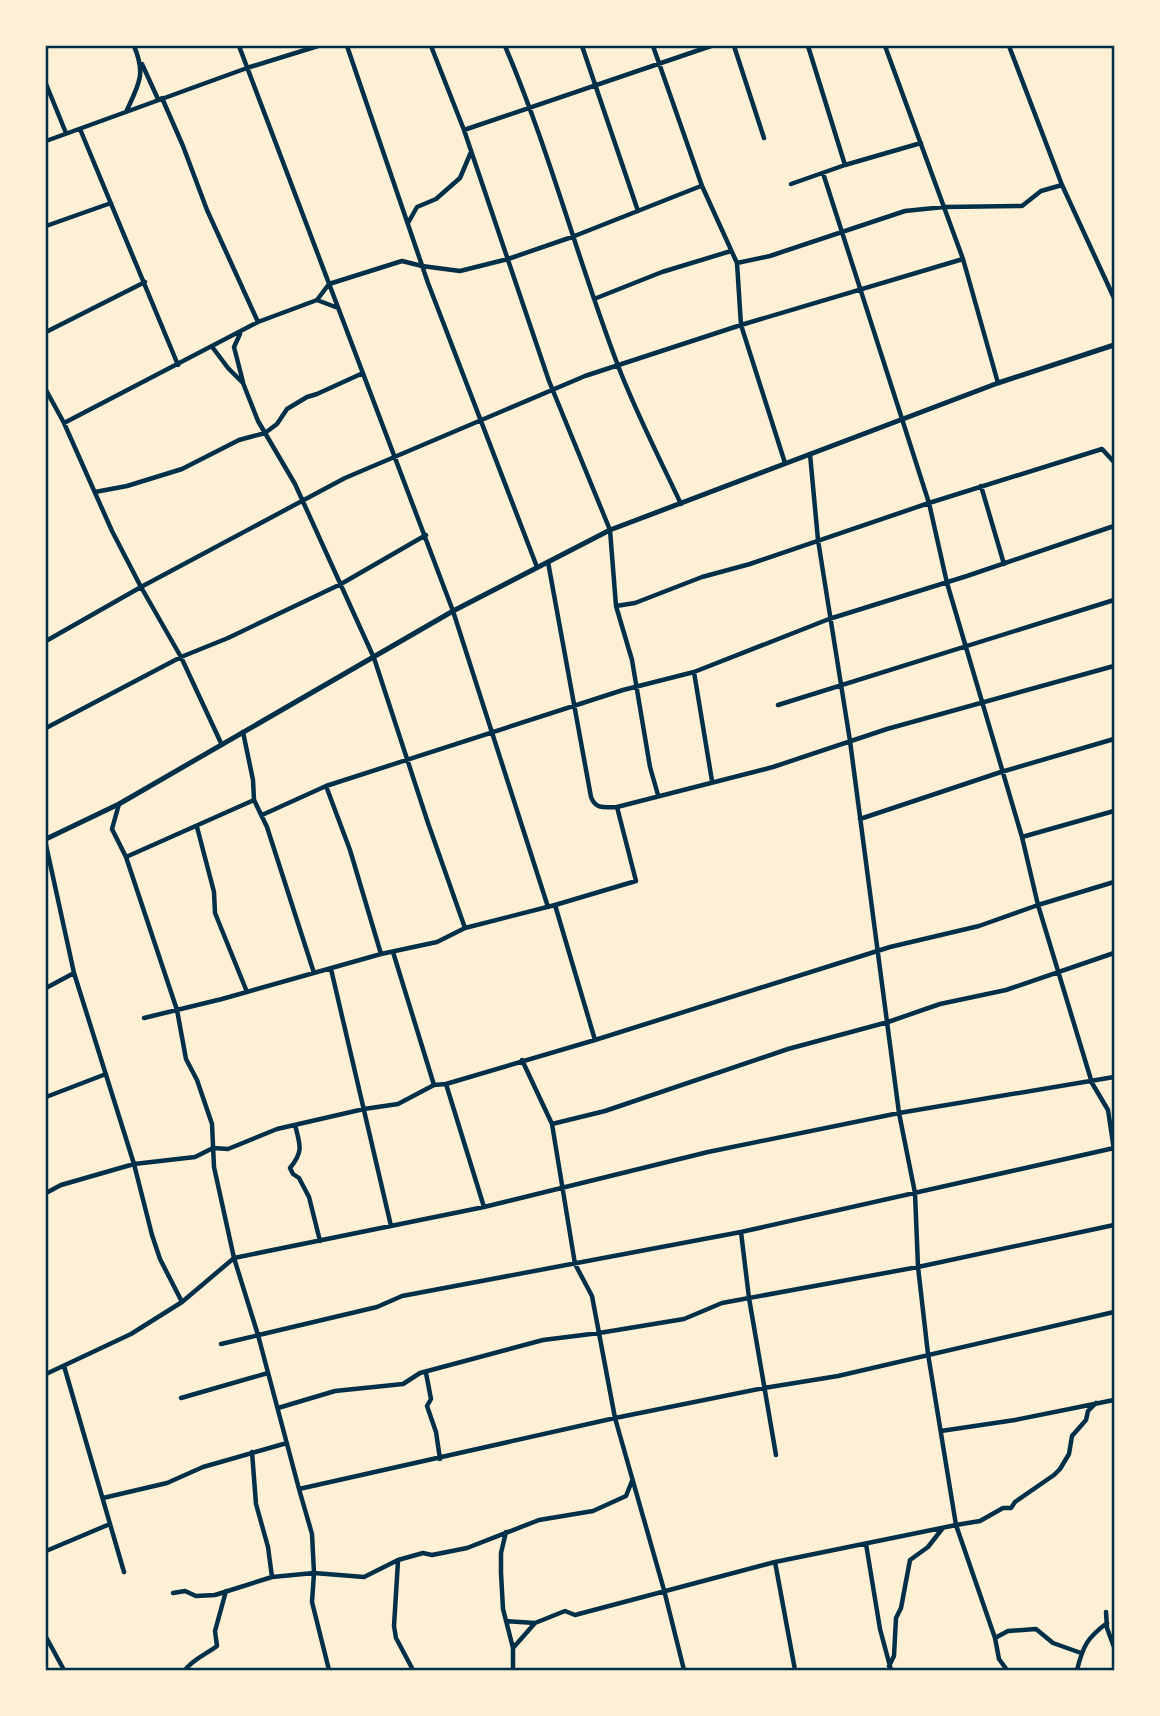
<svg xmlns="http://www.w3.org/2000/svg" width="1160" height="1716" viewBox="0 0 1160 1716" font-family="Raleway,sans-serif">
<rect width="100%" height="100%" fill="#fdf0d5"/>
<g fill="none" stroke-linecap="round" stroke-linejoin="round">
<path stroke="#003049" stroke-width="4.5" d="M 239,46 L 453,611 L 548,907
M 347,46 L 428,283 L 537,567
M 431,46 L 464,130 L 549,381 L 610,530 L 616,606 L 632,660 L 650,767 L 658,795
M 505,46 C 549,149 577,258 617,363 C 635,411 659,457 681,504
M 582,46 L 638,211
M 653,46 L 702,186 L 737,263 L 741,325 L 785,463
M 734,46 L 764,138
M 808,46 L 845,165
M 1009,46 L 1062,185 L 1114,298
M 142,64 L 158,99
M 46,84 L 66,133
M 162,98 L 183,146 L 207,210 L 258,322
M 127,110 C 139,84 146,74 134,46
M 80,129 L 178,365
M 464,130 L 711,46
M 46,141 L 247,68 L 318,46
M 823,173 L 929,503 L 1102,449 L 1114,462
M 791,184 L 845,165 L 921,143
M 408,223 L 417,207 L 436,199 L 460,178 L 471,152
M 46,226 L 111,203
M 963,259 L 998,383
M 737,263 L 770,256 L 905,211 L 944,207 L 1022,206 L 1041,191 L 1062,185
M 594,299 L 662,272 L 731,251
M 317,300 L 329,284 L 402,261 L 422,266 L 460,271 L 508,259 L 572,237 L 701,186
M 46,332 L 145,282
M 240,334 L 234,347 L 243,382
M 213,348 L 228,368 L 243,383 L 258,421 L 295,484 L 374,658 L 428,823 L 465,928
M 46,390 L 64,423 L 112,531 L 141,587 L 181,657 L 221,743
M 64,423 L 258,322 L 317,300 L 338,308
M 981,486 L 1004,564
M 95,492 L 127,486 L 182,469 L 239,440 L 265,433 L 277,424 L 287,409 L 307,397 L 317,394 L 363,373
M 548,562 L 591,797 C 596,810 605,807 617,807
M 616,606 L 635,603 L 702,577 L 750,564 L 929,503 L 947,583 L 1022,837 L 1038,905 L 1092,1083 L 1108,1110 L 1114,1150
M 46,641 L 141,587 L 345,478 L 585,376 L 741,325 L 963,259 L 885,46
M 694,672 L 712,781
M 778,705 L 1114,600
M 46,728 L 181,657 L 228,638 L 341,584 L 426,535
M 243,732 L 253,780 L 254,800 L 267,827 L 314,973
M 326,786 L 350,850 L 381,954
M 119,804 L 112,829 L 126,857 L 177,1010 L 186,1059 L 197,1080 L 212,1124 L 214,1167 L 234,1258 L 258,1335 L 299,1489 L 615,1418 L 764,1388 L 838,1376 L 1114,1312
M 262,815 L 326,786 L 623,690 L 694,672 L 829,619 L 967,576 L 1114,526
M 860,819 L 1001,772 L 1114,739
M 197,827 L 214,892 L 215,913 L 247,992
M 1022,837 L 1114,811
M 46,845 L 74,973 L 134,1164 L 152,1235 L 160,1259 L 182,1302
M 126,857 L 254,800
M 555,905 L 595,1040
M 393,952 L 434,1085
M 331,969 L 391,1226
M 46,988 L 74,973
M 144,1018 L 222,999 L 381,954 L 437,942 L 465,928 L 555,905 L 636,881 L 617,807 L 773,767 L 887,729 L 1114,666
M 522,1060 L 552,1124 L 575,1264 L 592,1296 L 615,1418 L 664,1590 L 684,1670
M 46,1097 L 106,1074
M 552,1124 L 605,1111 L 788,1049 L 888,1022 L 940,1004 L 1006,990 L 1114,953
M 295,1125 C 300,1145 304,1151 290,1168 L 293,1174 L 299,1178 L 309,1197 L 320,1241
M 46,1193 L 61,1185 L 134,1164 L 195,1157 L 213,1148 L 228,1149 L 277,1129 L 364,1109 L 398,1104 L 434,1085 L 446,1084
M 484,1207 L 446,1084 L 595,1040 L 890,947 L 979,926 L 1038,905 L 1114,882
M 741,1232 L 749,1298 L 776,1455
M 221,1344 L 377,1307 L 402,1296 L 741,1232 L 1114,1148
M 64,1366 L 124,1572
M 426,1373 L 431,1399 L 427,1406 L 436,1432 L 440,1459
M 46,1374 L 131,1334 L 182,1302 L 234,1258 L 484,1207 L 708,1152 L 899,1113 L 1114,1077
M 181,1398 L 268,1373
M 278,1408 L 335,1391 L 403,1384 L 420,1373 L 543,1340 L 599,1333 L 684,1319 L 722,1303 L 918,1267 L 1114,1225
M 941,1431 L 1015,1420 L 1114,1400
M 252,1452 L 256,1504 L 268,1547 L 272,1577
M 299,1489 L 312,1534 L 314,1573 L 312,1602 L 329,1670
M 103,1498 L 167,1483 L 203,1467 L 287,1443
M 506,1532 L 501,1553 L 501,1573 L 503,1609 L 513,1648 L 513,1670
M 866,1544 L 880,1629 L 891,1670
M 46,1551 L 110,1524
M 398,1561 L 394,1626 L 396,1638 L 413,1670
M 775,1562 L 795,1670
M 173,1593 L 185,1591 L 196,1596 L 215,1595 L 272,1577 L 314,1573 L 364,1577 L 398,1560 L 423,1553 L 432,1555 L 467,1548 L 539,1520 L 593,1511 L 626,1496 L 632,1481
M 1106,1612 L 1107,1628 L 1114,1647
M 506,1621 L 535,1623 L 565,1611 L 575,1615 L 775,1562 L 956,1525 L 928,1354 L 918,1267 L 915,1193 L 899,1113 L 850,741 L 818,540 L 810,454
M 46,1637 L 64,1670
M 995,1638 L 956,1525 L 980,1521 L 1003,1508 L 1011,1508 L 1015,1502 L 1054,1475 L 1060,1469 L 1069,1454 L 1072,1436 L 1086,1420 L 1088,1411 L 1096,1403
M 513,1648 L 535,1623
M 889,1666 L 894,1656 L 896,1618 L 901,1608 L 910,1560 L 928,1547 L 942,1529
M 185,1670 C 193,1659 205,1655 217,1646 L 215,1631 L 226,1591
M 1007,1670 L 999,1659 L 995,1638 L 1008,1631 L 1036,1629 L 1053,1643 L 1081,1653
M 1077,1670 C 1083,1646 1087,1638 1107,1623"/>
<path stroke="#003049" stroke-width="5" d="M 46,839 L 119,804 L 453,611 L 610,530 L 998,383 L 1114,345"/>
</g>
<rect width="1160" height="1716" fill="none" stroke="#fdf0d5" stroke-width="94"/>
<rect x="47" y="47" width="1066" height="1622" fill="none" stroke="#003049" stroke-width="2.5"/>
</svg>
